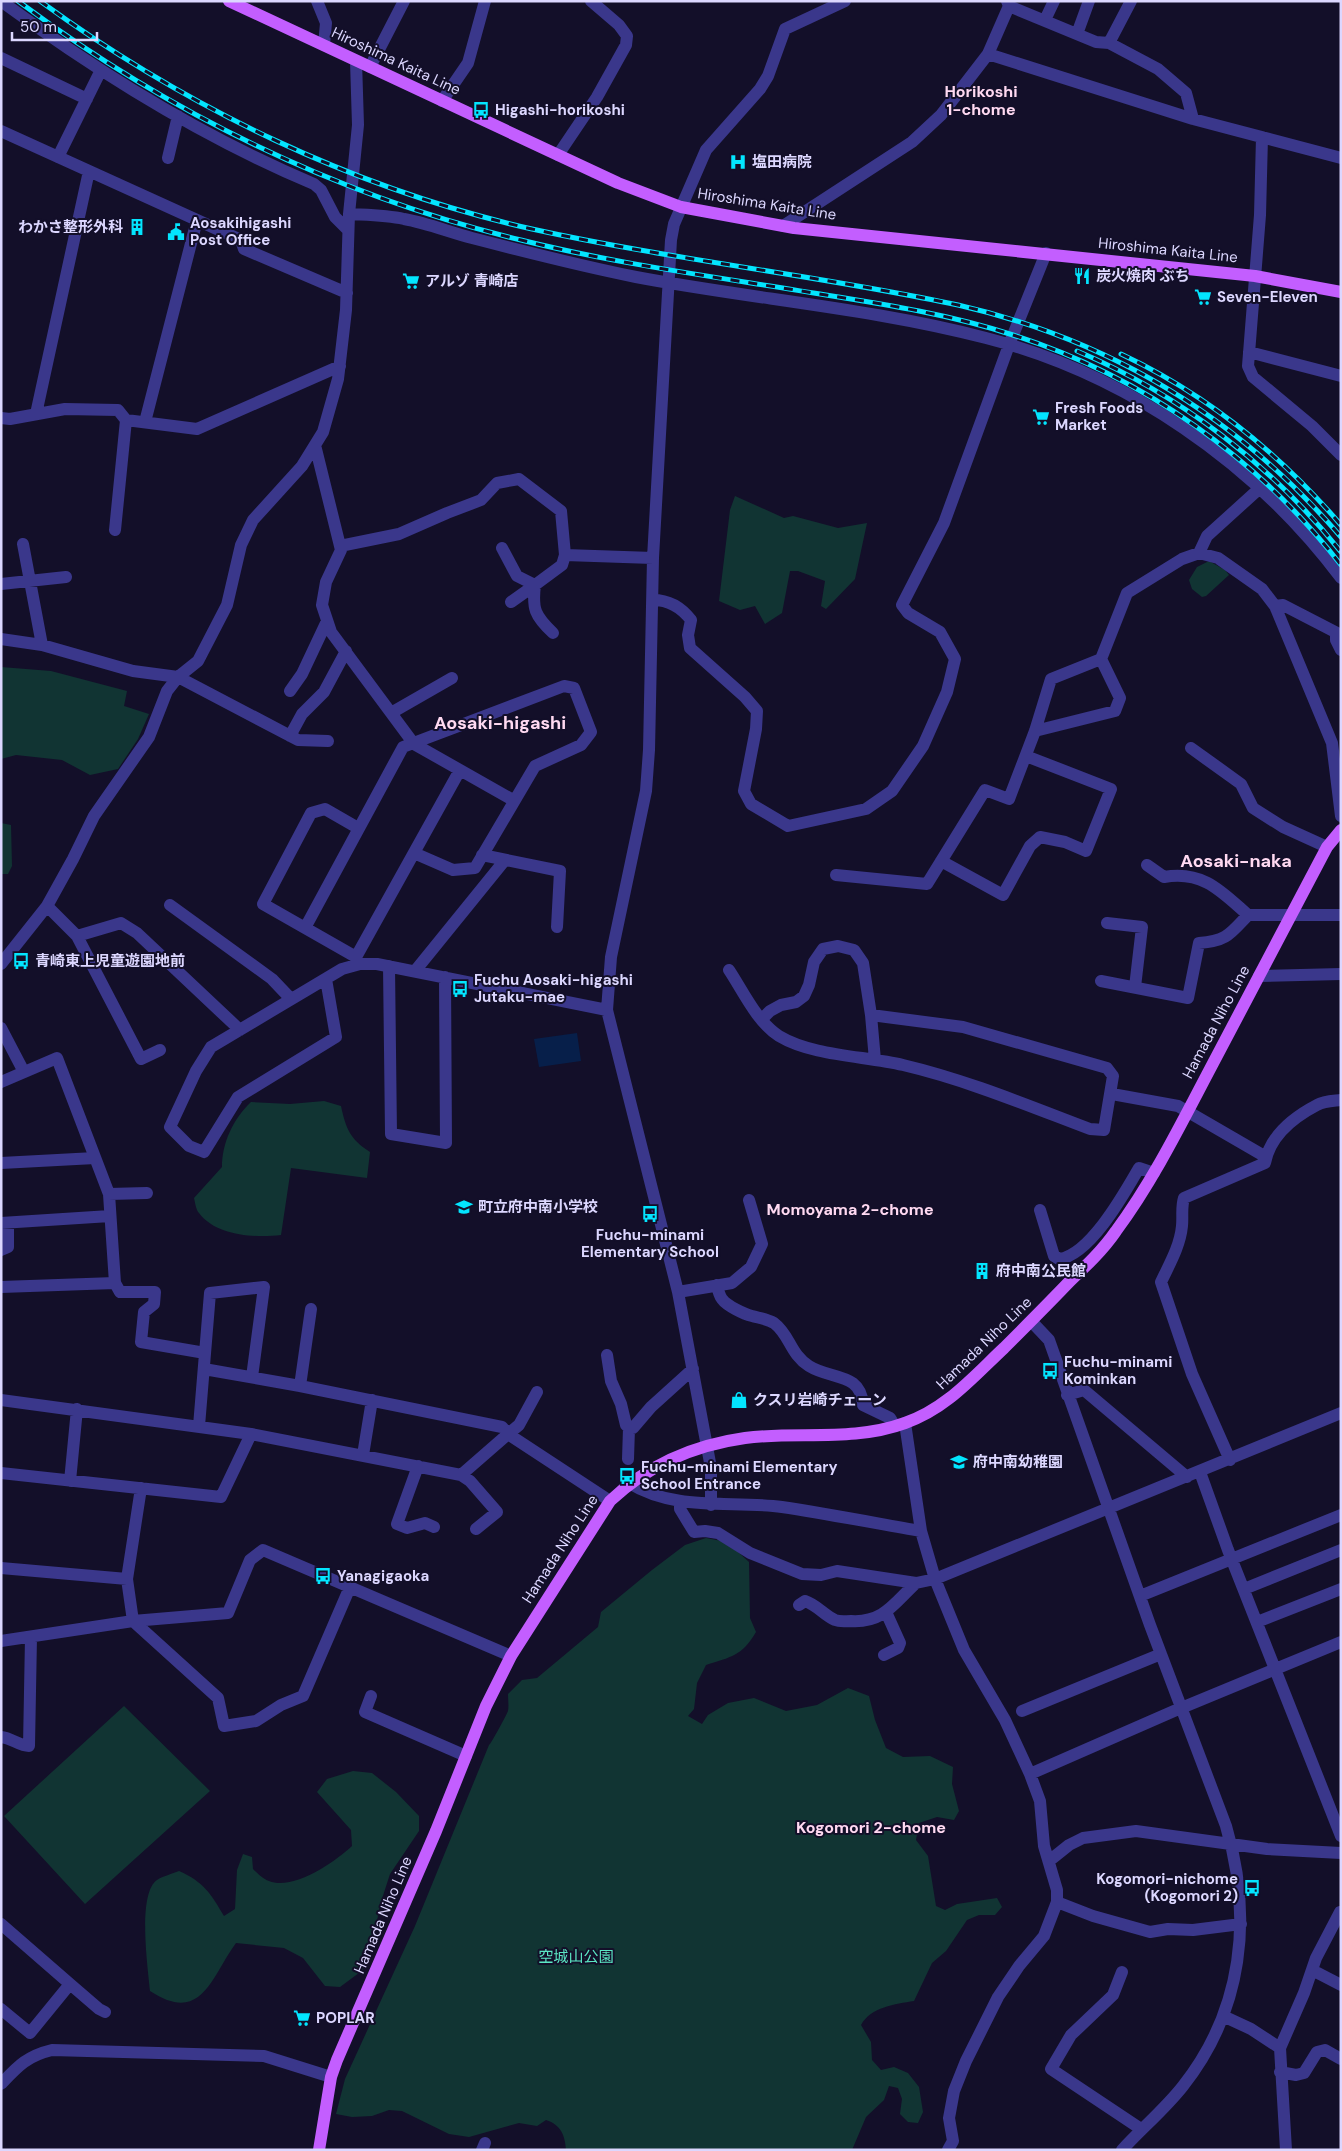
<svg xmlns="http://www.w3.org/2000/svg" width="1342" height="2151" viewBox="0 0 1342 2151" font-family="'DM Sans','Noto Sans JP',sans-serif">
<rect width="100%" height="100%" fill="#130f29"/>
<path fill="#113433" d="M 735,496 L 784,518 L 793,516 L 838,528 L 867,523 L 855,579 L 826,609 L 821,606 L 825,581 L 798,571 L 790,571 L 782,613 L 765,624 L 755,606 L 740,610 L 719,601 L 730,510 Z
M 1209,561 L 1225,570 L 1229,575 L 1206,596 L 1202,597 L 1192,589 L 1189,580 L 1197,567 Z
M 1,667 L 51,671 L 127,691 L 124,706 L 149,714 L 138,739 L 118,769 L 90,775 L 62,760 L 16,755 L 1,759 Z
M 1,823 L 11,825 L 12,866 L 8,874 L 1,874 Z
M 324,1101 L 341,1106 C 346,1129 350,1139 370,1152 L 367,1178 L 291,1168 L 281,1235 C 255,1238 216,1236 199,1213 C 196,1210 195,1202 194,1198 L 222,1167 C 222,1143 233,1119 251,1102 L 290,1104 Z
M 706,1538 L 727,1542 L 749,1562 L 750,1618 L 756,1632 C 742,1656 731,1657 706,1665 L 697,1683 L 694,1709 L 688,1716 L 702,1724 L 708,1715 L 728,1703 L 754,1698 L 786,1711 L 817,1705 L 848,1688 L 869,1696 L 875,1720 L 886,1748 L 903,1757 L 930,1756 L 953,1767 L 952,1784 L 959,1811 L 954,1820 L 937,1817 L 919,1823 L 916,1840 L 928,1856 L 936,1906 L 945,1910 L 957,1904 L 997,1898 L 1002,1907 L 995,1915 L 979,1915 L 967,1920 L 946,1951 L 932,1963 L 914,2001 C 895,2004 871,2007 861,2025 L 871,2042 L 872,2060 L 881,2070 L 894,2067 L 908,2073 L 919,2087 L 923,2112 L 918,2123 L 908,2122 L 900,2114 L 902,2099 L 898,2088 L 889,2086 L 884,2100 L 866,2117 L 852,2150 L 566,2150 C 565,2135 561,2125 546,2120 L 537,2126 L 519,2123 L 469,2137 L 449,2134 L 402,2111 L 389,2110 L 372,2116 L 352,2117 L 336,2114 L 345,2079 L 415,1926 L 489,1745 C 491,1744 507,1714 508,1711 C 509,1706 508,1699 508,1694 L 522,1680 L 537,1678 L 598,1627 L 601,1612 L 652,1570 L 685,1545 Z
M 124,1706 L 210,1791 L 85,1904 L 4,1816 Z
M 353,1771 L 372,1773 L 396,1792 L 419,1816 L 419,1831 L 390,1874 L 380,1905 L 371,1953 L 363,1970 L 340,1987 L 325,1986 L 303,1958 L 284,1948 L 236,1943 C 211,1977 202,2025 150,1991 C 148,1968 137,1894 157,1880 C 163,1876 172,1874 179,1871 C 204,1882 211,1894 224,1916 L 235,1909 L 237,1870 L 243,1854 L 252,1857 L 253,1869 C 257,1873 263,1879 269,1881 C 293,1891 335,1862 352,1846 L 351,1830 L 317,1792 L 327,1779 Z"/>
<path fill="#071f4a" d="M 577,1033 L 581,1061 L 539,1067 L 534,1039 Z"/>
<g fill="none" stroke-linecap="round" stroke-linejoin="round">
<path stroke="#3a378b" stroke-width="12" d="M 1,1 C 99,73 202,137 314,184 L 321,190 L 335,217 L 348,230
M 317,1 L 326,23 L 324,45
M 1007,1 L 1009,6 L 1096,42 L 1109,43 L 1158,69 L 1186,93 L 1193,119
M 1045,20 L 1054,1
M 1077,34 L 1089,1
M 1109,43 L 1131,1
M 988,54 L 1193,119 L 1341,158
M 1,58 L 87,99
M 370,67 L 404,1
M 442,101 L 468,63 L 485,1
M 1,131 L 241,240 L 244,249 L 347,293
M 1262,137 L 1260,215 L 1248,366 L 1253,377 L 1312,426 L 1341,455
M 558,155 L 597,97 L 626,45 L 627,36 L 619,25 L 591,1
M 58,157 L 101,70
M 168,158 L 178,116
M 349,214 C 367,215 386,215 404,219 C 427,223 449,232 472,238 C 526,252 581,266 636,277 C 752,299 871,308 986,338 C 1126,374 1254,462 1341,578
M 783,226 L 912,142 L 941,115 L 988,54 L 1009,6
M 1249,352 L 1341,376
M 36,414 L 89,171
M 1,418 L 10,419 L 65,409 L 118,410 L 126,420 L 197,429 L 340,366
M 145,422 L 197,220
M 315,445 L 341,550 L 326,582 L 322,605 L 331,632 L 414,744 L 513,800
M 115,530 L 126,420
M 23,544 L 42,645
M 340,546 L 399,534 L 447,513 L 481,500 L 497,483 L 519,479 L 561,511 L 565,555 L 653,558
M 502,548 L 517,576 L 535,585 L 511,602
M 1199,553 L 1207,536 L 1260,488
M 1,584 L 66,577
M 653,600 C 669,600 681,607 691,620 L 688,635 L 690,648 L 745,697 L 757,711 L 756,729 L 744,791 L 751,804 L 788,826 L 866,809 L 892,791 L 923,746 L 947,692 L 955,659 L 940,632 L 908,613 L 902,605 L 944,523 L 1009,345 L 1046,253
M 1275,606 L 1283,605 L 1341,635
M 553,633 C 535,616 532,609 535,585 L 562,565 L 565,555
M 1336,633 L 1336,640 L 1341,650
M 1,639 L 42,645 L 133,671 L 178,677 L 298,740 L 328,741
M 290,691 L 302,674 L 327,621
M 391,713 L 452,678
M 1035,731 L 1115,711 L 1120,698 L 1101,659
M 290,736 L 302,714 L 324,692 L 346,651
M 1191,748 L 1241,784 L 1253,808 L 1283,827 L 1327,847
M 482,855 L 560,871 L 557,927
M 941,861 L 1003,895 L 1030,846 L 1040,837 L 1065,842 L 1086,851 L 1111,789 L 1026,756
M 836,875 L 927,884 L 985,790 L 1009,799 L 1035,731 L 1051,679 L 1101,659 L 1127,593 L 1182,559 L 1199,553 L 1218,558 L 1262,589 L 1275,606 L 1332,743 L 1341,816
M 170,905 L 272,979 L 291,999
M 47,906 L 77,936 L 141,1059 L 160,1050
M 1248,915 L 1341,915
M 1107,923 L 1142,927 L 1135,987
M 305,928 L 403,747 L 564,686 L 574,688 L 591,732 L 581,745 L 535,766 L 475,868 L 453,870 L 414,853
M 77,936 L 121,923 L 137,933 L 240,1030
M 356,957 L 263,904 L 311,813 L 325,809 L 358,828
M 359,963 L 356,957 L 460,770
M 1,964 L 47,906 L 73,859 L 94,816 L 149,737 L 167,691 L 178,677 L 198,661 L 227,605 L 241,545 L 253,520 L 302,466 L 323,432 L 338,379 L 346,310 L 349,214 L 358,125 L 356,61
M 389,966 L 391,1134 L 446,1143 L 445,977
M 729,970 C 743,991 757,1022 779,1036 C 812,1056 865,1056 903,1065 C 967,1080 1029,1106 1090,1129 L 1104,1130 L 1113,1076 L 1107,1068 L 963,1027 L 871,1015
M 415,971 L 505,860
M 1259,976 L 1341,974
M 326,979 L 336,1037 L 238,1097 L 204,1152 L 189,1146 L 170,1127 L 196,1071 L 211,1047 L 342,969 L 360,964 L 377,964 L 607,1010
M 1101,981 L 1188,998 L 1199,943 C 1227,941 1230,934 1248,915 C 1222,892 1203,870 1164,877 L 1147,865
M 762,1019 L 770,1011 L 781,1005 L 796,1002 L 804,996 L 809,985 L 814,962 L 823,949 L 838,946 L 854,950 L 863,963 L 871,1015 L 875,1060
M 1,1028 L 24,1072
M 1,1082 L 57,1058 L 109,1194 L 115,1283 L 1,1287
M 1112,1094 L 1178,1106 L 1266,1157
M 1,1163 L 95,1158
M 109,1194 L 147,1193
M 1040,1210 L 1054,1256 L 1059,1259 C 1090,1255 1124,1194 1139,1168 L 1154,1173
M 1,1223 L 110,1216
M 1,1250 L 8,1247 L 8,1223
M 115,1283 L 120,1292 L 155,1292 L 154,1304 L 144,1312 L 141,1342 L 205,1353
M 717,1285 C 718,1290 719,1295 722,1299 C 727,1306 744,1314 752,1316 C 759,1318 767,1319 774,1323 C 790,1335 790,1354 809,1366 C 831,1380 861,1372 863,1405 L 890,1418 L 895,1426
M 678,1292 L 732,1283 L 751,1267 L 762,1244 L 749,1200
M 1031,1321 L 1049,1340 L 1150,1625 L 1226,1826 C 1253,1917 1243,2010 1183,2086 C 1165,2109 1142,2128 1122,2150
M 607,1355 L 611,1381 L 621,1404 L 626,1425 L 629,1428 L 633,1428 L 651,1407 L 693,1369
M 204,1369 L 300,1386 L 502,1427 L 508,1434 L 519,1425 L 537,1392
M 300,1386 L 311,1309
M 1067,1395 L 1084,1390 L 1187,1477
M 1,1400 L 251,1434 L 461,1475 L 508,1434 L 610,1501
M 905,1423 L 921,1531 L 935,1579 L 964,1650 L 1005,1720 L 1030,1774 L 1040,1801 L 1044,1846 L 1057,1890 L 1057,1902 L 1044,1936 L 1019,1966 L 998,1997 L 966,2061 L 954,2091 L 949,2118 L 953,2141 L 948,2150
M 199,1426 L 210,1293 L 264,1287 L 252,1377
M 363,1455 L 372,1400
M 628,1459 L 629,1428
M 1230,1460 L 1192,1374 L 1161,1282 C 1170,1263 1180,1246 1182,1226 C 1183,1216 1181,1207 1184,1198 L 1265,1163 C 1270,1136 1294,1117 1317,1105 C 1324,1101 1333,1101 1341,1100
M 418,1466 L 397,1524 L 407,1528 L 425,1523 L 434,1527
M 1200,1472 L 1228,1550 L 1341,1836
M 1,1473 L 221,1497 L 251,1434
M 461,1475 L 470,1481 L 497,1512 L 476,1529
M 70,1481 L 77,1409
M 629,1483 C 676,1512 730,1500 782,1507 C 828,1514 875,1523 921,1531
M 141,1488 L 127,1579 L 133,1621 L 218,1698 L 224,1726 L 256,1721 L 281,1705 L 303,1696 L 350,1587
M 680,1502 L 680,1509 L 694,1532 L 705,1531 L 718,1533 L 750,1553 L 802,1574 L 821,1575 L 837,1571 L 916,1583 L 935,1579 L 1341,1413
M 711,1505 L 711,1468 L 678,1292 L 607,1010 L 611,957 L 646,791 L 649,750 L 653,558 L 671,240 L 674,224 L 706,150 L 760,89 L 768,76 L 785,29 L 845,1
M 1,1568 L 127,1579
M 1244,1589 L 1341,1550
M 1140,1596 L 1341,1515
M 799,1605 L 805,1601 C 817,1605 824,1615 835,1620 C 840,1622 845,1621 851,1621 C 884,1623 894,1603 916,1583
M 1257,1622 L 1341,1589
M 1,1641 L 133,1621 L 228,1613 L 250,1560 L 263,1550 L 511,1656
M 884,1655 L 898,1648 L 900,1643 L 886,1612
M 371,1696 L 365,1712 L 466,1756
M 1022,1711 L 1161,1654
M 1,1737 C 12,1738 19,1746 29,1746 L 31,1637
M 1030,1774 L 1174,1711 L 1341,1642
M 1049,1861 L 1069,1845 L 1083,1838 L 1136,1831 L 1267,1849 L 1341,1853
M 1057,1902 L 1093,1916 L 1150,1932 L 1168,1929 L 1193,1930 L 1241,1924
M 1,1924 L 70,1984 L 30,2033 L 1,2009
M 1312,1970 L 1341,1985
M 1122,1972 L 1113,1995 L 1071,2035 L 1051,2069 L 1141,2129
M 70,1984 L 99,2009 L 105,2012
M 1223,2016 L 1251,2029 L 1280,2048
M 1280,2072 L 1296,2075 L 1304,2073 L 1317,2052 L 1325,2050 L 1341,2059
M 1,2084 C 18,2066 27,2056 52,2050 L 264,2056 L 331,2077
M 482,2150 L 485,2143
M 1286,2150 L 1280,2048 L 1304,1993 L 1316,1958 L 1340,1912"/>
<path stroke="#c35eff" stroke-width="12" d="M 229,1 L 618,183 L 681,207 L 794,228 L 1255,276 L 1341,292
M 319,2150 L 331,2077 L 337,2060 L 436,1831 L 486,1706 L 511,1656 L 610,1501 C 647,1466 694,1445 745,1438 C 798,1431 853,1442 905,1423 C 946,1409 973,1377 1004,1348 C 1026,1326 1048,1304 1070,1281 C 1086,1266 1103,1250 1116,1231 C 1153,1181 1181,1124 1210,1069 C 1249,995 1288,921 1327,847 L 1341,830"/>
<g stroke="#03e5ff" stroke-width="5">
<path id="rail" d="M 18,1 C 169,113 338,196 521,240 C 621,265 724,278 826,295 C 889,305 952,315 1013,335 C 1142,376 1258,458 1341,565
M 40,1 C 187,108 355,189 532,229 C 673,260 817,275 958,305 C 1111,340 1238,417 1341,537
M 1077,351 C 1179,394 1272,465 1341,552
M 1121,354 C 1206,394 1280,454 1341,525"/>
</g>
<use href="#rail" stroke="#130f29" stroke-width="3" stroke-dasharray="9" stroke-linecap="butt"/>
</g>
<defs>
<g id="bus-bare" transform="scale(1.35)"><path d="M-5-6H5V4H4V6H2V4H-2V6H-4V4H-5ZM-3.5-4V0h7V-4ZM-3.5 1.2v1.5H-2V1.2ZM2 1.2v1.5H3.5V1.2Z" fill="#03e5ff" stroke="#130f29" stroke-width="2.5" paint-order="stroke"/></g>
<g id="hospital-bare" transform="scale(1.35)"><path d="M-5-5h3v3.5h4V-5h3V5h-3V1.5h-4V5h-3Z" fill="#03e5ff" stroke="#130f29" stroke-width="2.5" paint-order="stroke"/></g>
<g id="building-bare" transform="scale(1.35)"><path d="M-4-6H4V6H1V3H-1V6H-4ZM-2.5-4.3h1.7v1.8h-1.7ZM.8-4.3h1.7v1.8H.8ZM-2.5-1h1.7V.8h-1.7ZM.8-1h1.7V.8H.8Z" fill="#03e5ff" stroke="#130f29" stroke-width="2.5" paint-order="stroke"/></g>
<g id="civic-bare" transform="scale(1.35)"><path d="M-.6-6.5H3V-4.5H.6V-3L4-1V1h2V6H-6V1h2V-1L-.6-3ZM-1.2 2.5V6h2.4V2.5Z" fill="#03e5ff" stroke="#130f29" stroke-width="2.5" paint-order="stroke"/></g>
<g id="restaurant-bare" transform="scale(1.35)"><path d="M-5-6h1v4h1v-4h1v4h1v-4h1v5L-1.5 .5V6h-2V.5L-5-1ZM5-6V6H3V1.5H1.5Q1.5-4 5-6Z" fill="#03e5ff" stroke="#130f29" stroke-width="2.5" paint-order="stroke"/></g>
<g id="supermarket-bare" transform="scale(1.35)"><path d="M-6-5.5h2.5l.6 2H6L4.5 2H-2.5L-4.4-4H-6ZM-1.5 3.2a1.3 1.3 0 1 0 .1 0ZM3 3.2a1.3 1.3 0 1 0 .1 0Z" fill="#03e5ff" stroke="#130f29" stroke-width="2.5" paint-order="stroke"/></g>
<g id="school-bare" transform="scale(1.35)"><path d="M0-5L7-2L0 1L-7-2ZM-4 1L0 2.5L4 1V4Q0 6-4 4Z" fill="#03e5ff" stroke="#130f29" stroke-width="2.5" paint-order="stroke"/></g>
<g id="shop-bare" transform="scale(1.35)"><path d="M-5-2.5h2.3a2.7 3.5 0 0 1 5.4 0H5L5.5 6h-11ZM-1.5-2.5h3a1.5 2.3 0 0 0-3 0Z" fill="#03e5ff" stroke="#130f29" stroke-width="2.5" paint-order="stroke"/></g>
</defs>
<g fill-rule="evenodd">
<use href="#bus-bare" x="481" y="110"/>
<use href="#hospital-bare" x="738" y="162"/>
<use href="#building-bare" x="137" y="227"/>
<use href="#civic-bare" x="176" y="232"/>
<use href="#restaurant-bare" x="1082" y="276"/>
<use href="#supermarket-bare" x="411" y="281"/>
<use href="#supermarket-bare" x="1203" y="297"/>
<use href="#supermarket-bare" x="1041" y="417"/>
<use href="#bus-bare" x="21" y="961"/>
<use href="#bus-bare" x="460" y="989"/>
<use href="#school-bare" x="464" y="1207"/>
<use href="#bus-bare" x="650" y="1214"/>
<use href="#building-bare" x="982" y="1271"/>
<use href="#bus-bare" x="1050" y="1371"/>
<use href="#shop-bare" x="739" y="1400"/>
<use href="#school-bare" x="959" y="1462"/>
<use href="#bus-bare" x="627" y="1476"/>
<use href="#bus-bare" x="323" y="1576"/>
<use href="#bus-bare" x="1252" y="1888"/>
<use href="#supermarket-bare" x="302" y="2018"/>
</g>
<g text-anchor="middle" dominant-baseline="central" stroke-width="4" stroke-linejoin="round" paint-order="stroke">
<g font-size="15" fill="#dcd7ff" stroke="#130f29">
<text transform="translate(396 61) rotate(25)">Hiroshima Kaita Line</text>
<text transform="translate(767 204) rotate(9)">Hiroshima Kaita Line</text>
<text transform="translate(1168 250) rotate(6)">Hiroshima Kaita Line</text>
<text transform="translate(1216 1022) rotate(-62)">Hamada Niho Line</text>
<text transform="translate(984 1343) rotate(-44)">Hamada Niho Line</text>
<text transform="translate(560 1549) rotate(-57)">Hamada Niho Line</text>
<text transform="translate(383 1915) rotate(-67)">Hamada Niho Line</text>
</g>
<g font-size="15" font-weight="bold" fill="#dcd7ff" stroke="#130f29" text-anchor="start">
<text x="495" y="110">Higashi-horikoshi</text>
<text x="752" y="162">塩田病院</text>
<text x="190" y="223">Aosakihigashi<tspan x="190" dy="17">Post Office</tspan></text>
<text x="123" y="227" text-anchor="end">わかさ整形外科</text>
<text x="1096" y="276">炭火焼肉 ぶち</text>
<text x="425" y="281">アルゾ 青崎店</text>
<text x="1217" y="297">Seven-Eleven</text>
<text x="1055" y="408">Fresh Foods<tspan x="1055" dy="17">Market</tspan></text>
<text x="35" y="961">青崎東上児童遊園地前</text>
<text x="474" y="980">Fuchu Aosaki-higashi<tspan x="474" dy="17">Jutaku-mae</tspan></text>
<text x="478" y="1207">町立府中南小学校</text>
<text x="650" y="1235" text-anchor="middle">Fuchu-minami<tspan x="650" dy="17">Elementary School</tspan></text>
<text x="996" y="1271">府中南公民館</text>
<text x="1064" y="1362">Fuchu-minami<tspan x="1064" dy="17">Kominkan</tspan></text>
<text x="753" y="1400">クスリ岩崎チェーン</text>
<text x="973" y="1462">府中南幼稚園</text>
<text x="641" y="1467">Fuchu-minami Elementary<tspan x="641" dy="17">School Entrance</tspan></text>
<text x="337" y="1576">Yanagigaoka</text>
<text x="1238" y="1879" text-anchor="end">Kogomori-nichome<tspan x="1238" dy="17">(Kogomori 2)</tspan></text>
<text x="316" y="2018">POPLAR</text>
</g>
<g font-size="15" fill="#5be7c4" stroke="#130f29">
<text x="576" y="1957">空城山公園</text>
</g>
<g font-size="16" font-weight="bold" fill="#ffd9f1" stroke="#130f29">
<text x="981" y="91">Horikoshi<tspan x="981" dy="18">1-chome</tspan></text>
<text x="850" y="1209">Momoyama 2-chome</text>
<text x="871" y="1827">Kogomori 2-chome</text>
</g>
<g font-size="18" font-weight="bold" fill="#ffd9f1" stroke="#130f29">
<text x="500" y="723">Aosaki-higashi</text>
<text x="1236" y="861">Aosaki-naka</text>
</g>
</g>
<rect width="1342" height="2151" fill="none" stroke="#dcd7ff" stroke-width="5"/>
<path d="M12 32v8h85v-8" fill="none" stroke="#dcd7ff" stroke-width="2.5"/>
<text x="20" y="32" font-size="15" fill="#dcd7ff" stroke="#130f29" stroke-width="4" paint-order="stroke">50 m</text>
</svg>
